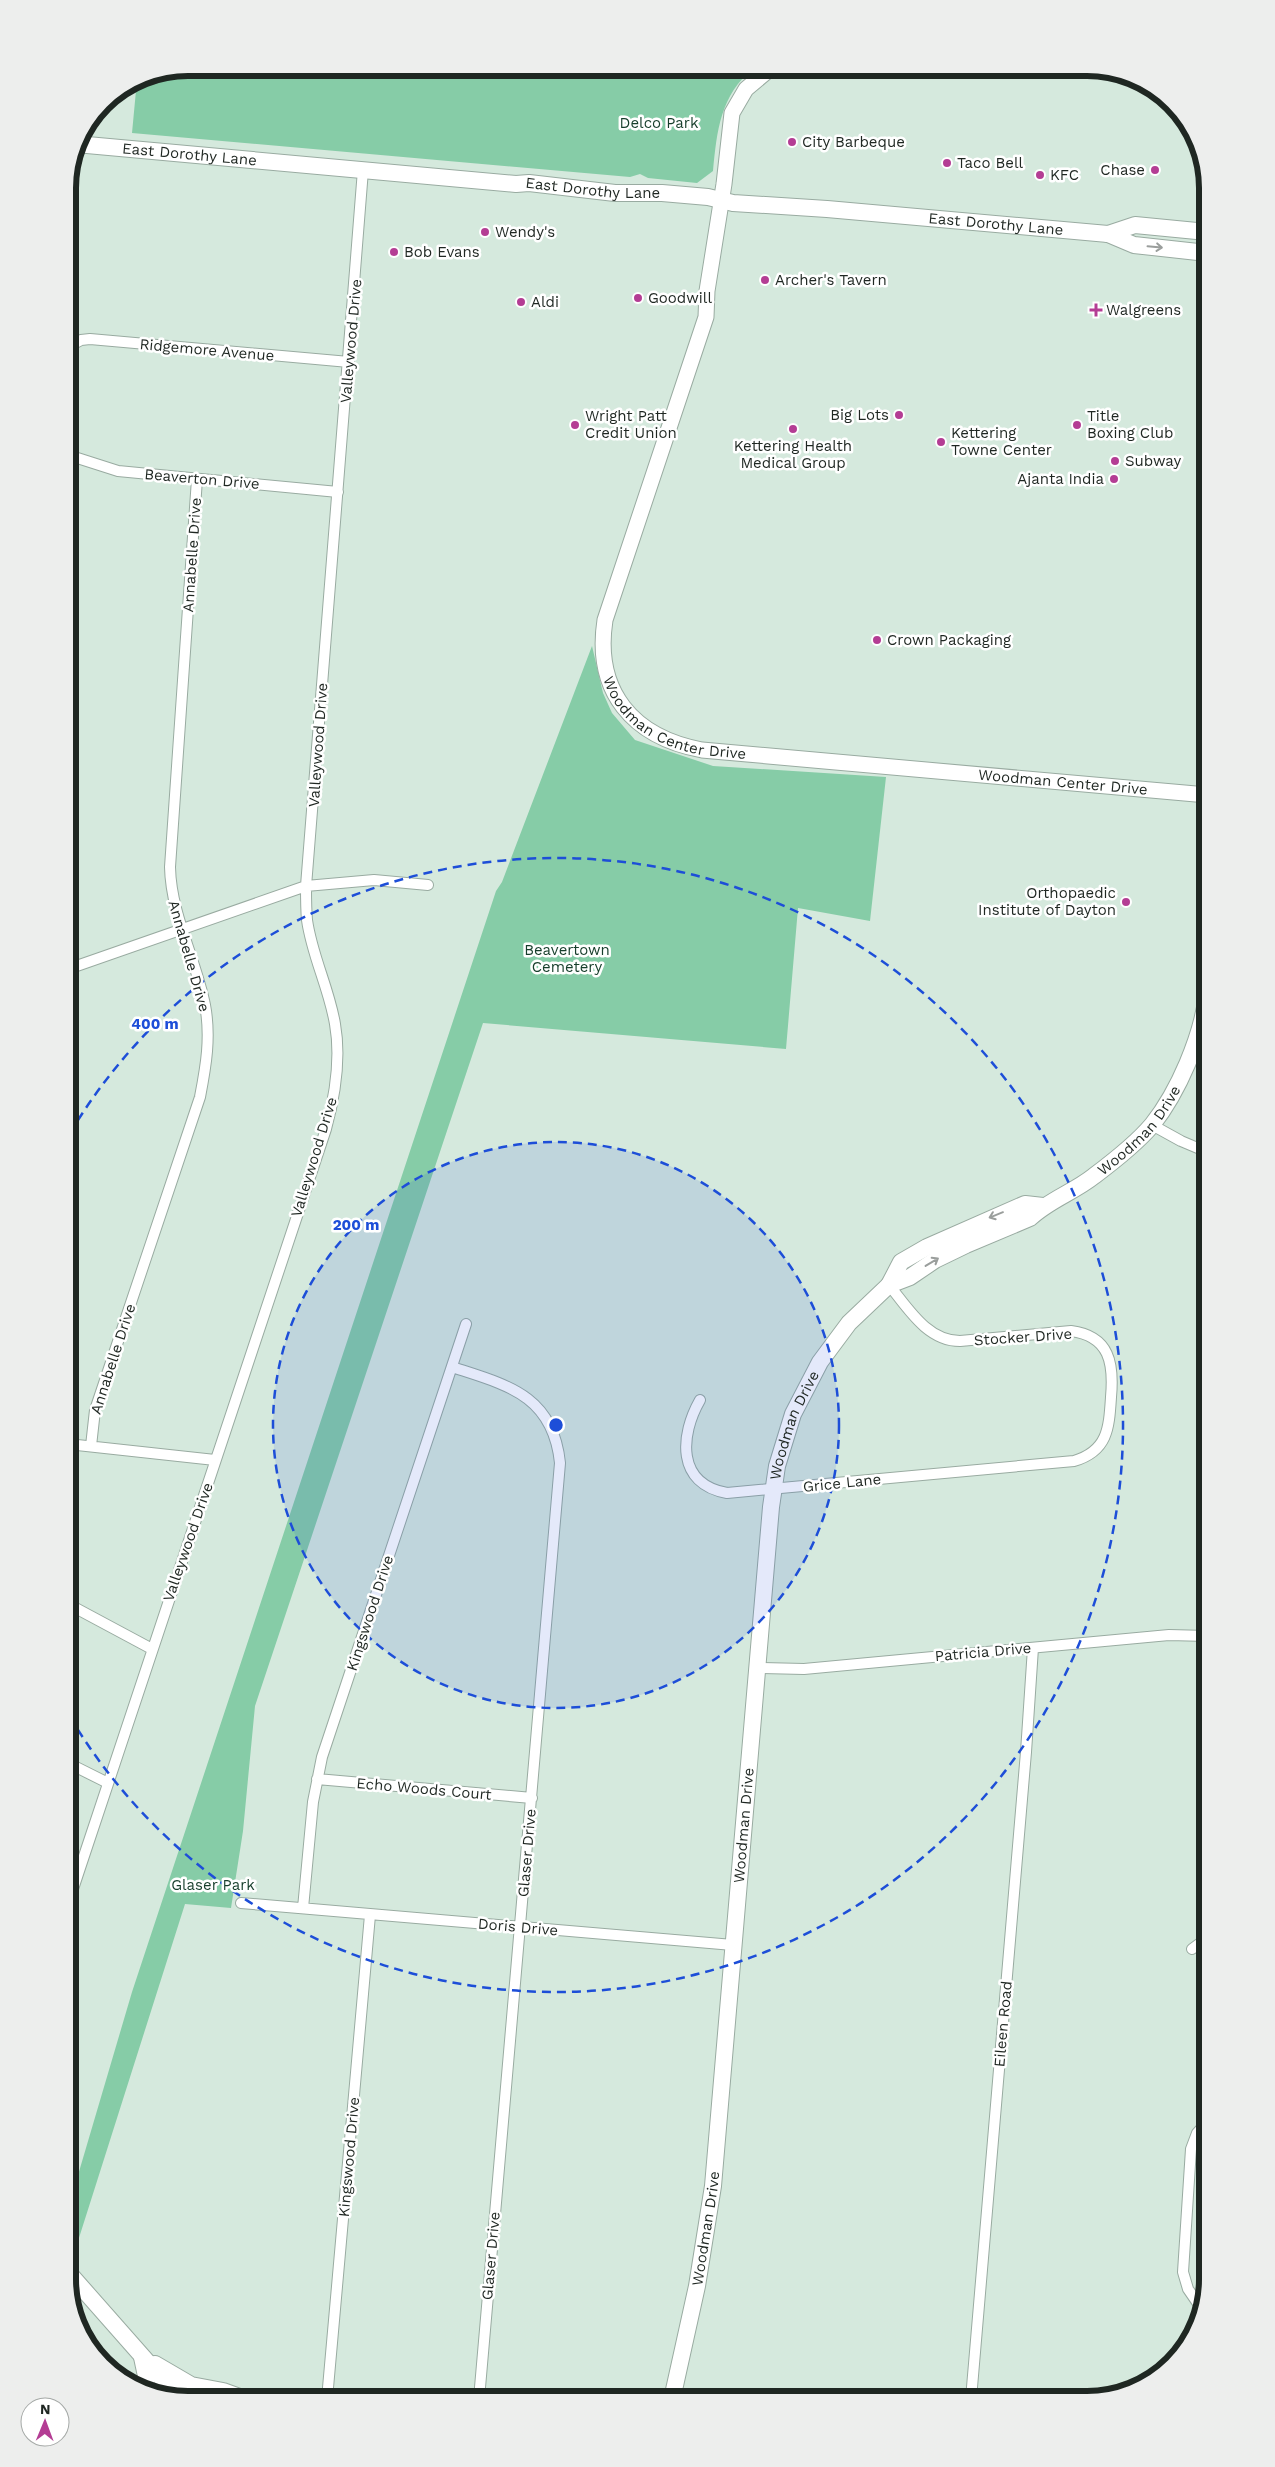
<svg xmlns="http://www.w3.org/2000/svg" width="1275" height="2467" viewBox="0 0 1275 2467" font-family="'Work Sans',sans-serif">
<rect width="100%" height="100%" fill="#d5e9dd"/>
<path fill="#86cca7" d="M 189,68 L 754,68 C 720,95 717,131 713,171 L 697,183 L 648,178 L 640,174 L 630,177 L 132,133 L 137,80 L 142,77 Z
M 592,646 L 603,693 L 612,713 L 635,740 L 713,766 L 886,777 L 870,921 L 798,908 L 786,1049 L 483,1023 L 255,1706 L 243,1831 L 231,1908 L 185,1904 L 78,2241 L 68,2238 L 68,2209 L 132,1992 L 496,891 L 502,882 Z"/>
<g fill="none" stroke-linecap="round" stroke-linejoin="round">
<g stroke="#99aba1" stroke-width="12">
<path id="street" d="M 68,347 L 81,340 L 90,339 L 349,362
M 68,455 L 118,471 L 338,492
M 68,969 L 306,886 L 374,880 L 428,885
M 68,1023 L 68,989
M 1152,1125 L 1181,1141 L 1207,1152
M 452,1367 C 507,1385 553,1395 560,1463 L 479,2399
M 700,1400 C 680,1435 676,1484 727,1493 L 1074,1461 C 1108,1451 1109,1428 1111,1397 C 1114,1364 1110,1336 1071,1331 L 960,1341 C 927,1341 908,1308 889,1285
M 68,1444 L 215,1460
M 91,1446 L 95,1410 L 200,1097 C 206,1066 211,1037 205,1005 C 196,959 171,915 170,867 L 197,479
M 68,1604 L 152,1649
M 758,1668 L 804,1669 L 1169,1635 L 1207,1636
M 68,1763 L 108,1783
M 317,1779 L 532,1798
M 1207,1841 L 1207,1819
M 241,1903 L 733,1945
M 68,1904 L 326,1129 C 335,1096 341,1058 335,1024 C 329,988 312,956 307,920 C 306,909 306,897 306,886 L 363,170
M 303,1908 L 313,1802 L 322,1757 L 466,1324
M 1192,1949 L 1207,1938
M 1199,2305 L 1188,2289 L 1183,2272 L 1191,2149 L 1197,2133 L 1207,2122
M 327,2399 L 370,1915
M 971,2399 L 1026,1752 L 1033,1648"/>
</g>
<g stroke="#99aba1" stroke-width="17">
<g id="secondary">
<path id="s1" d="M 771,68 L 746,89 L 732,113 L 724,184 L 707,291 L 706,317 L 605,620 C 594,692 633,737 702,750 L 1207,795"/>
<path d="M 141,2355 L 148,2388"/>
</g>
</g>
<g stroke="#99aba1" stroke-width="18">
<g id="primary">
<path id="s2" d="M 76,144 L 516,184 L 529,183 L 615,193 L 662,193 L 708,197 L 733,203 L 827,209 L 1108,234 L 1134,245 L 1207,253"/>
<path d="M 1108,234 L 1135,225 L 1207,232"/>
<path d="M 889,1285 L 901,1262 L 927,1247 L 1025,1204 L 1043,1206"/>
<path d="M 68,2272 L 180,2399"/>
<path d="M 155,2364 L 191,2385 L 223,2391 L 245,2399"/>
<path id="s3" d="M 672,2399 L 697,2286 L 713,2186 L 771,1507 L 777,1466 L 793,1414 L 820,1362 L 849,1323 L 889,1285 L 910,1277 L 935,1260 L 966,1245 L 1030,1218 C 1049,1200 1074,1192 1094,1176 C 1114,1161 1136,1144 1152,1125 C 1179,1091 1201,1038 1207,996"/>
</g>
</g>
<use href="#street" stroke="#fff" stroke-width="10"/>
<use href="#secondary" stroke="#fff" stroke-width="15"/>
<use href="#primary" stroke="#fff" stroke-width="16"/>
</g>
<defs><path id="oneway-shaft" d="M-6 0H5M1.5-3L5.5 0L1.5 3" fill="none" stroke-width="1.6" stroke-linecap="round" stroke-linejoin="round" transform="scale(1.25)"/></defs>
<g stroke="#9a9e9c">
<use href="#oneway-shaft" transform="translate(1155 247) rotate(5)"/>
<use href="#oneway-shaft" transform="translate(996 1215) rotate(158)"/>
<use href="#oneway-shaft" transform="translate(932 1262) rotate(-31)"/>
</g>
<circle cx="556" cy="1425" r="283" fill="#1d4ed8" fill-opacity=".12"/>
<g fill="none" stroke="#1d4ed8" stroke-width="2.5" stroke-dasharray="9 6">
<circle cx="556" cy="1425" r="283"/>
<path d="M70 1133A567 567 0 1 1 70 1717"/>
</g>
<g fill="#b43d94" stroke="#fff" stroke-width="2">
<circle cx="792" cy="142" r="5"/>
<circle cx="947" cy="163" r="5"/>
<circle cx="1155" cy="170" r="5"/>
<circle cx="1040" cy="175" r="5"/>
<circle cx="485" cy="232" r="5"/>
<circle cx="394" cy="252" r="5"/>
<circle cx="765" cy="280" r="5"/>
<circle cx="638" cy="298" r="5"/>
<circle cx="521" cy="302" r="5"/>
<path d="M1093.5 302.5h5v5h5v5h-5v5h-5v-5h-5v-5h5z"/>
<circle cx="899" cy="415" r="5"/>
<circle cx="575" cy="425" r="5"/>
<circle cx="1077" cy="425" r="5"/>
<circle cx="793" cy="429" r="5"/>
<circle cx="941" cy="442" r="5"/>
<circle cx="1115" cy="461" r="5"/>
<circle cx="1114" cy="479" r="5"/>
<circle cx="877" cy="640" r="5"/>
<circle cx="1126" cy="902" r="5"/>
</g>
<g text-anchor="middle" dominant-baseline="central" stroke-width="5" stroke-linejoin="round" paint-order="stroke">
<g font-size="15" fill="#163e2b" stroke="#fff">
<text x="659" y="123">Delco Park</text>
<text x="567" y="950">Beavertown<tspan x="567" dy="17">Cemetery</tspan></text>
<text x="213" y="1885">Glaser Park</text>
</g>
<g font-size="15" fill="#1f2722" stroke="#fff" text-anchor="start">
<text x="802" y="142">City Barbeque</text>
<text x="957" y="163">Taco Bell</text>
<text x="1145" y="170" text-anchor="end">Chase</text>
<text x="1050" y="175">KFC</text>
<text x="495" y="232">Wendy's</text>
<text x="404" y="252">Bob Evans</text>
<text x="775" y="280">Archer's Tavern</text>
<text x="648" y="298">Goodwill</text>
<text x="531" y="302">Aldi</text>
<text x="1106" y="310">Walgreens</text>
<text x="889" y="415" text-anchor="end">Big Lots</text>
<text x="585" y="416">Wright Patt<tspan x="585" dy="17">Credit Union</tspan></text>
<text x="1087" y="416">Title<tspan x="1087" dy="17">Boxing Club</tspan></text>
<text x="951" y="433">Kettering<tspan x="951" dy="17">Towne Center</tspan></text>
<text x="793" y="446" text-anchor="middle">Kettering Health<tspan x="793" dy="17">Medical Group</tspan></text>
<text x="1125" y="461">Subway</text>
<text x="1104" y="479" text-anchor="end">Ajanta India</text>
<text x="887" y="640">Crown Packaging</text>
<text x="1116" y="893" text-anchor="end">Orthopaedic<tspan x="1116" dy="17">Institute of Dayton</tspan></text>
</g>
<g font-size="15" fill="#1f2722" stroke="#fff">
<text stroke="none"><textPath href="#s2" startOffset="114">East Dorothy Lane</textPath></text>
<text stroke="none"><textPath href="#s2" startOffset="519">East Dorothy Lane</textPath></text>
<text stroke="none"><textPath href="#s2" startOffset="924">East Dorothy Lane</textPath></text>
<text transform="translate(351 341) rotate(-85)">Valleywood Drive</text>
<text transform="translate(207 350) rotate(5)">Ridgemore Avenue</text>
<text transform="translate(202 479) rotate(5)">Beaverton Drive</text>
<text transform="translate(192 555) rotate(-86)">Annabelle Drive</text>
<text stroke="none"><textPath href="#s1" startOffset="728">Woodman Center Drive</textPath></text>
<text transform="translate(318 745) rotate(-86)">Valleywood Drive</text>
<text stroke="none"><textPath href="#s1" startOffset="1131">Woodman Center Drive</textPath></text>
<text transform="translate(189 956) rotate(74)">Annabelle Drive</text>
<text stroke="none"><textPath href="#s3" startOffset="1455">Woodman Drive</textPath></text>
<text transform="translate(314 1157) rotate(-73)">Valleywood Drive</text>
<text transform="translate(1023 1337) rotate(-4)">Stocker Drive</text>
<text transform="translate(113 1359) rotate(-72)">Annabelle Drive</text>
<text stroke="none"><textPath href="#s3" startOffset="984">Woodman Drive</textPath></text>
<text transform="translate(842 1483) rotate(-6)">Grice Lane</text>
<text transform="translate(188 1542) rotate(-71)">Valleywood Drive</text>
<text transform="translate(370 1613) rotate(-72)">Kingswood Drive</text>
<text transform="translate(983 1652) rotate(-5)">Patricia Drive</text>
<text transform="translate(424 1789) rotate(5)">Echo Woods Court</text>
<text stroke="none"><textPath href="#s3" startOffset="579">Woodman Drive</textPath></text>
<text transform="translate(527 1853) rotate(-85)">Glaser Drive</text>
<text transform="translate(518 1927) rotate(5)">Doris Drive</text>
<text transform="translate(1003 2024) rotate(-85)">Eileen Road</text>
<text transform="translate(349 2157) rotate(-85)">Kingswood Drive</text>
<text stroke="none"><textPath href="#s3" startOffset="174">Woodman Drive</textPath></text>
<text transform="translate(491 2256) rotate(-85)">Glaser Drive</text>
</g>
</g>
<path d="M0 0H1275V2467H0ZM188 76H1087A112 112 0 0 1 1199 188V2279A112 112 0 0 1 1087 2391H188A112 112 0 0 1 76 2279V188A112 112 0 0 1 188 76Z" fill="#edeeed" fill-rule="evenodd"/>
<path fill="none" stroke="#1f2722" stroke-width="6" d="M188 76H1087A112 112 0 0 1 1199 188V2279A112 112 0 0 1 1087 2391H188A112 112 0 0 1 76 2279V188A112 112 0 0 1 188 76Z"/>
<circle cx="556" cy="1425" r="8" fill="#1d4ed8" stroke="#fff" stroke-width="2.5"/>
<g font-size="15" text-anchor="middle" font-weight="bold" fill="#1d4ed8" stroke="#fff" stroke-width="5" stroke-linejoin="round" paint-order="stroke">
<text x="155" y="1029">400 m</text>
<text x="356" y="1230">200 m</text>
</g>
<g transform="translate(45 2422) rotate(1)"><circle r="24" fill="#ffffff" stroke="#a5a9a7"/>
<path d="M0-4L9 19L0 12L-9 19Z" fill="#b43d94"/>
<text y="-8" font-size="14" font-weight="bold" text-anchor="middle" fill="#1f2722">N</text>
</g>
</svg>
